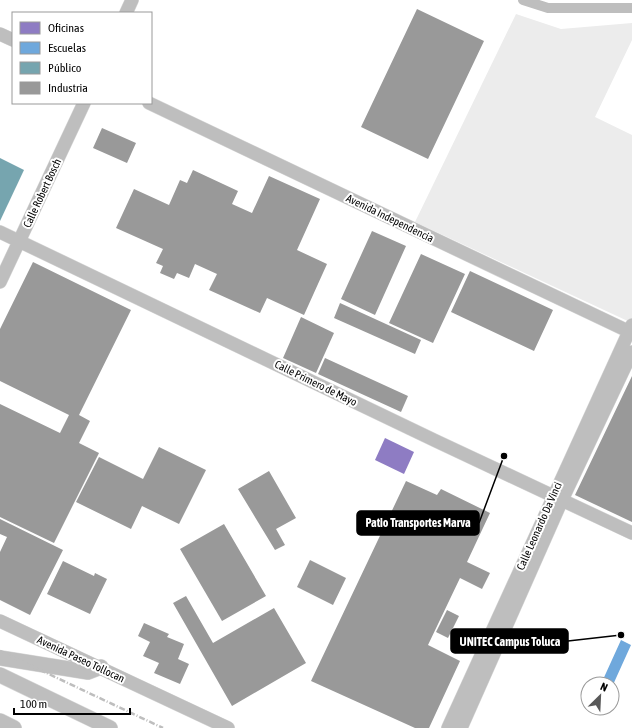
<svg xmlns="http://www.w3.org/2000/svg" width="632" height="728" viewBox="0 0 632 728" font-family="'Asap Condensed',sans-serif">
<rect width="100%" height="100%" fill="#fff"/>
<path fill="#ececec" d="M 516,14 L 561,29 L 632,23 L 632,40 L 595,117 L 632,135 L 632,323 L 415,222 Z"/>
<path fill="#8e7cc3" d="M 385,438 L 414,452 L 404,474 L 375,460 Z"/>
<path fill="#6fa8dc" d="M 621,640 L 631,645 L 612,687 L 612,684 L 601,684 Z"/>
<path fill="#76a5af" d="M 0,158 L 24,170 L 0,221 Z"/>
<path fill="#999" d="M 417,9 L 484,41 L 428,159 L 361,127 Z
M 102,128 L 136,143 L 127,163 L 93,148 Z
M 193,170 L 238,191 L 232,204 L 252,213 L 269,176 L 320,199 L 297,250 L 327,264 L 304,315 L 267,298 L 260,313 L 209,290 L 217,274 L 195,264 L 189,278 L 177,273 L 174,279 L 160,273 L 163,266 L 156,263 L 163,249 L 116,228 L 134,189 L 169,205 L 180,180 L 187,183 Z
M 372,231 L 406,246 L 375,315 L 341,299 Z
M 421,254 L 465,274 L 433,343 L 389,323 Z
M 33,262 L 131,310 L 79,415 L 90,421 L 79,443 L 99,453 L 54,543 L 0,517 L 0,404 L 60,433 L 69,415 L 0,381 L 0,329 Z
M 470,271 L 553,310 L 534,351 L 451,312 Z
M 340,303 L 421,340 L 415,354 L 334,318 Z
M 301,317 L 334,333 L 316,373 L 283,358 Z
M 325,358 L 408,396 L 401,412 L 318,374 Z
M 632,376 L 632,522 L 575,495 Z
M 159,447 L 206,470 L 179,524 L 142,506 L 131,529 L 76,502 L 99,457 L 143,479 Z
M 269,471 L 296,518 L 276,529 L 285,545 L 275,550 L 238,489 Z
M 406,481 L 437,495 L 441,489 L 490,513 L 467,562 L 490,573 L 482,589 L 460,578 L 428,645 L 460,661 L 429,728 L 415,728 L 311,681 Z
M 0,519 L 63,550 L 30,615 L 0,600 L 0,552 L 7,537 L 0,534 Z
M 224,524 L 266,596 L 222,621 L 180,549 Z
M 310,560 L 346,578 L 333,605 L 297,587 Z
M 63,561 L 94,576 L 95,573 L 107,579 L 90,614 L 47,594 Z
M 186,596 L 213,643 L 274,608 L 306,663 L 232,706 L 173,603 Z
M 447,610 L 459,616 L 448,638 L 436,632 Z
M 144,623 L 169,634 L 167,637 L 184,644 L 178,659 L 189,664 L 180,684 L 154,673 L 159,663 L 143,656 L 150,642 L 138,636 Z"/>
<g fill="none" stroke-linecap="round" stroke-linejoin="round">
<g stroke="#dbdbdb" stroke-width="14">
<path id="major" d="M 126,13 L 132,0
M 0,34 L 13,40
M 149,103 L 632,333
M 0,232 L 436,441 L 632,533
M 0,282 L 84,103
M 0,621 L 228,728
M 448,728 L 632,325
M 461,728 L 562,500 L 632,352"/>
</g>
<g stroke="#dbdbdb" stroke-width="16">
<path id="highway" d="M 0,658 L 88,672 L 101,667
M 0,675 L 110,728
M 0,721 L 14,728"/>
</g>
<path stroke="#bebebe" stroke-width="10" d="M 523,0 L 548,8 L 632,8"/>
<use href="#major" stroke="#bebebe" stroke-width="13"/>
<use href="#highway" stroke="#bebebe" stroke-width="15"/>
<path stroke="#bebebe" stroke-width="2.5" stroke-dasharray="6 2 1 2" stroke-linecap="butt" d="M 0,651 L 163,728"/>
</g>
<g text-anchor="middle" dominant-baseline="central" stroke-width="4" stroke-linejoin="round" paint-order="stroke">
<g font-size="11" fill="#000" stroke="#fff">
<text transform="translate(42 193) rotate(-65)">Calle Robert Bosch</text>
<text transform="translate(390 218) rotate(26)">Avenida Independencia</text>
<text transform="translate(316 383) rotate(26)">Calle Primero de Mayo</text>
<text transform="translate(539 526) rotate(-66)">Calle Leonardo Da Vinci</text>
<text transform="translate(81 659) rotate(25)">Avenida Paseo Tollocan</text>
</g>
</g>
<path fill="none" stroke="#000" stroke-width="1.5" d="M504 456L479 523M621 635L568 641"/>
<g fill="#000" stroke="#fff" stroke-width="1.5">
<circle cx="504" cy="456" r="4"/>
<circle cx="621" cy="635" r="4"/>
</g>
<g fill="#000" stroke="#000" stroke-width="1.5">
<rect x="357" y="511" width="122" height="24" rx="4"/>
<rect x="451" y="629" width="117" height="24" rx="4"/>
</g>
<g font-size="12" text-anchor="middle" font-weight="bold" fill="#fff">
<text x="418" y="527">Patio Transportes Marva</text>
<text x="510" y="646">UNITEC Campus Toluca</text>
</g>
<rect x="12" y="12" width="140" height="92" fill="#ffffff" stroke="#999999"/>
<rect x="20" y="22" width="20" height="12" fill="#8e7cc3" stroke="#999999"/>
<text x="48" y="32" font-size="12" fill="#000000">Oficinas</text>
<rect x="20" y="42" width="20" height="12" fill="#6fa8dc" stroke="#999999"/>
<text x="48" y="52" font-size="12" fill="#000000">Escuelas</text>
<rect x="20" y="62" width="20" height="12" fill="#76a5af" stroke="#999999"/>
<text x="48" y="72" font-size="12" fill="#000000">Público</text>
<rect x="20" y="82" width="20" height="12" fill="#999999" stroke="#999999"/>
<text x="48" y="92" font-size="12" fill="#000000">Industria</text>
<g transform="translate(600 696) rotate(24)"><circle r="19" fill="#ffffff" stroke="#999999"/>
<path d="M0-3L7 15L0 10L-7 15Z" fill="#595959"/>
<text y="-6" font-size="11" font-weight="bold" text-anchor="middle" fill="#000000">N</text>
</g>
<path d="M14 708v6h116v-6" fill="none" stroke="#000000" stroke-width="2"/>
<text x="20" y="708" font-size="12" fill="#000000" stroke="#ffffff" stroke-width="3" paint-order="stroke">100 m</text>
</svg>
